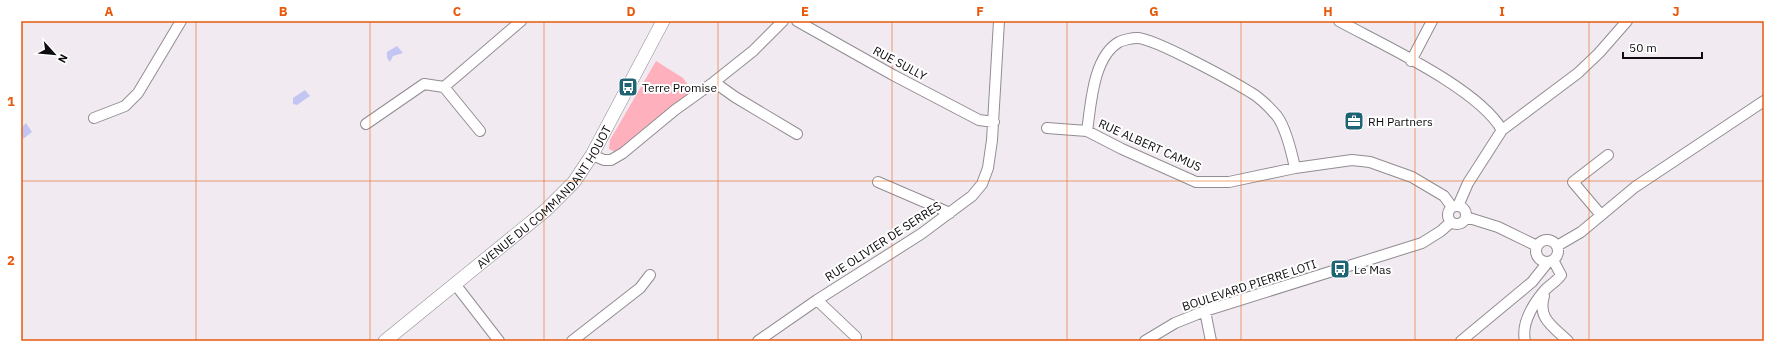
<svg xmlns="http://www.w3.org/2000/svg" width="1785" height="362" viewBox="0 0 1785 362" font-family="'IBM Plex Sans',sans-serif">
<rect width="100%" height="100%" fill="#f1eaf1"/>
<path fill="#feb0bd" d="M 656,61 L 683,78 L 693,92 L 632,142 L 615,152 L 609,149 L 610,140 Z"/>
<path fill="#c3c5f3" d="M 397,46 L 403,53 L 393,56 L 390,62 L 387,58 L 387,52 Z
M 305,90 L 310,96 L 297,105 L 293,104 L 293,98 Z
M 26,123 L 32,132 L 23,139 L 21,128 Z"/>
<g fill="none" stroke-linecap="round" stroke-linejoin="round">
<g stroke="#938c93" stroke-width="12">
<path id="street" d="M 797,21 L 893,75 L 979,120 L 994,122
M 1339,21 C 1383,45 1478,88 1502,130
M 1411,61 L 1432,21
M 714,82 L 735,97 L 797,134
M 444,87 L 480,131
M 94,118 L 125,106 L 138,93 L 181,21
M 366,124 L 424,84 L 444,87 L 521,21
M 1047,128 L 1087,131
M 592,155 L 604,160 L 611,160 L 623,153 L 675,110 L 714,82 L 753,51 L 783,21
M 1295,168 C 1292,154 1285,127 1277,116 C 1270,108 1259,97 1250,92 C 1232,81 1154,38 1137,38 C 1132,38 1123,40 1119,42 C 1093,57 1091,104 1087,131 L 1122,149 L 1196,182 L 1229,182 L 1295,168 L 1352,160 L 1370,162 L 1412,177 L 1444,196 L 1452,207
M 878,182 L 950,213
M1448 215a9 9 0 1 1 18 0a9 9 0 1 1-18 0Z
M 1458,206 L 1468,183 L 1502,130 L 1578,73 L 1599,53 L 1627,21
M 1601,215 L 1573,182 L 1608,155
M 1466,217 L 1498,227 L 1537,246
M1536 251a11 11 0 1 1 22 0a11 11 0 1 1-22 0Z
M 1557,246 L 1581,232 L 1635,187 L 1764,101
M 455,284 L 499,341
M 1544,296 C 1537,319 1554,327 1568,341
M 817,300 L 856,337
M 1205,311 L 1211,341
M 572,341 L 640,288 L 650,275
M 758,341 L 817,300 L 921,234 L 972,196 L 982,184 L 988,168 L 992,140 L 999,21
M 1145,341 L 1175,323 L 1205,311 L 1422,243 L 1441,231 L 1451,222
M 1461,341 L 1532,282 L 1548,262
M 1525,341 C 1521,323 1534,303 1545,290 C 1550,285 1557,281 1561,275 L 1553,260"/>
</g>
<g stroke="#938c93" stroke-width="14">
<g id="secondary">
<path id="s1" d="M 385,341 L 546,210 L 574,182 L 592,155 L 663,21"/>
</g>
</g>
<use href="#street" stroke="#fff" stroke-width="10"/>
<use href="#secondary" stroke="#fff" stroke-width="13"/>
</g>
<path fill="none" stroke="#e8590c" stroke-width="1" stroke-opacity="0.55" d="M 196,21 L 196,341M 370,21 L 370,341M 544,21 L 544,341M 718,21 L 718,341M 892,21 L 892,341M 1067,21 L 1067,341M 1241,21 L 1241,341M 1415,21 L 1415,341M 1589,21 L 1589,341M 21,181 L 1764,181"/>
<defs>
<g id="bus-square" transform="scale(1)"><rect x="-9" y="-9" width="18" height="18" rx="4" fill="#1f6475" stroke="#fff"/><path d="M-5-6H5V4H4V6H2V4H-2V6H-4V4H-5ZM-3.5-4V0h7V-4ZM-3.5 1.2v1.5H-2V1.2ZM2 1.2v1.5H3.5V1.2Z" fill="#fff"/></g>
<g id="office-square" transform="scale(1)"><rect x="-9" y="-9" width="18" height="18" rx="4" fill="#1f6475" stroke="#fff"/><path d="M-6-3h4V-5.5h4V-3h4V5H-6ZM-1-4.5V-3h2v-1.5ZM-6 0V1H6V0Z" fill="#fff"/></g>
</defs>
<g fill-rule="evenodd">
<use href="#bus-square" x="628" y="87"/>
<use href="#office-square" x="1354" y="121"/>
<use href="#bus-square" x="1340" y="269"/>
</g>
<g text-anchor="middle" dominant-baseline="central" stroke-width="4" stroke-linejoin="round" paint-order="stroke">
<g font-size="12" fill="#0e0c0e" stroke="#fff">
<text transform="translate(900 63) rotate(28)">RUE SULLY</text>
<text transform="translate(1150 145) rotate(24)">RUE ALBERT CAMUS</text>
<text stroke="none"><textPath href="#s1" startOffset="216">AVENUE DU COMMANDANT HOUOT</textPath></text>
<text transform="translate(883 241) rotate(-33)">RUE OLIVIER DE SERRES</text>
<text transform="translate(1249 285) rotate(-18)">BOULEVARD PIERRE LOTI</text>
</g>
<g font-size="12" fill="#0e0c0e" stroke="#fff" text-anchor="start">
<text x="642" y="87">Terre Promise</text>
<text x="1368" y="121">RH Partners</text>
<text x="1354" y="269">Le Mas</text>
</g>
</g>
<rect width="1785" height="362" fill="none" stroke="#ffffff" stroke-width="44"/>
<g transform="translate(54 54) rotate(117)" stroke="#ffffff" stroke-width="3" paint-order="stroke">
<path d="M0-3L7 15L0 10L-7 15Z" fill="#0e0c0e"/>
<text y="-6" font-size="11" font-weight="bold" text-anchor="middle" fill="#0e0c0e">N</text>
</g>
<path d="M1623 52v6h79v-6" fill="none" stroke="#0e0c0e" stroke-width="2"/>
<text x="1629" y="52" font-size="12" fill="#0e0c0e" stroke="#ffffff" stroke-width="3" paint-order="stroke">50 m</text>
<rect x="22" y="22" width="1741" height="318" fill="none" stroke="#e8590c" stroke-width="1.5"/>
<g font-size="13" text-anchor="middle" font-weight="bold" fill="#e8590c">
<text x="109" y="16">A</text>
<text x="283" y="16">B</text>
<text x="457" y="16">C</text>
<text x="631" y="16">D</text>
<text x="805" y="16">E</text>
<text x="980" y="16">F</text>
<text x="1154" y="16">G</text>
<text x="1328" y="16">H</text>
<text x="1502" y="16">I</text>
<text x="1676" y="16">J</text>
<text x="11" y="106">1</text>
<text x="11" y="265">2</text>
</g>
</svg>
